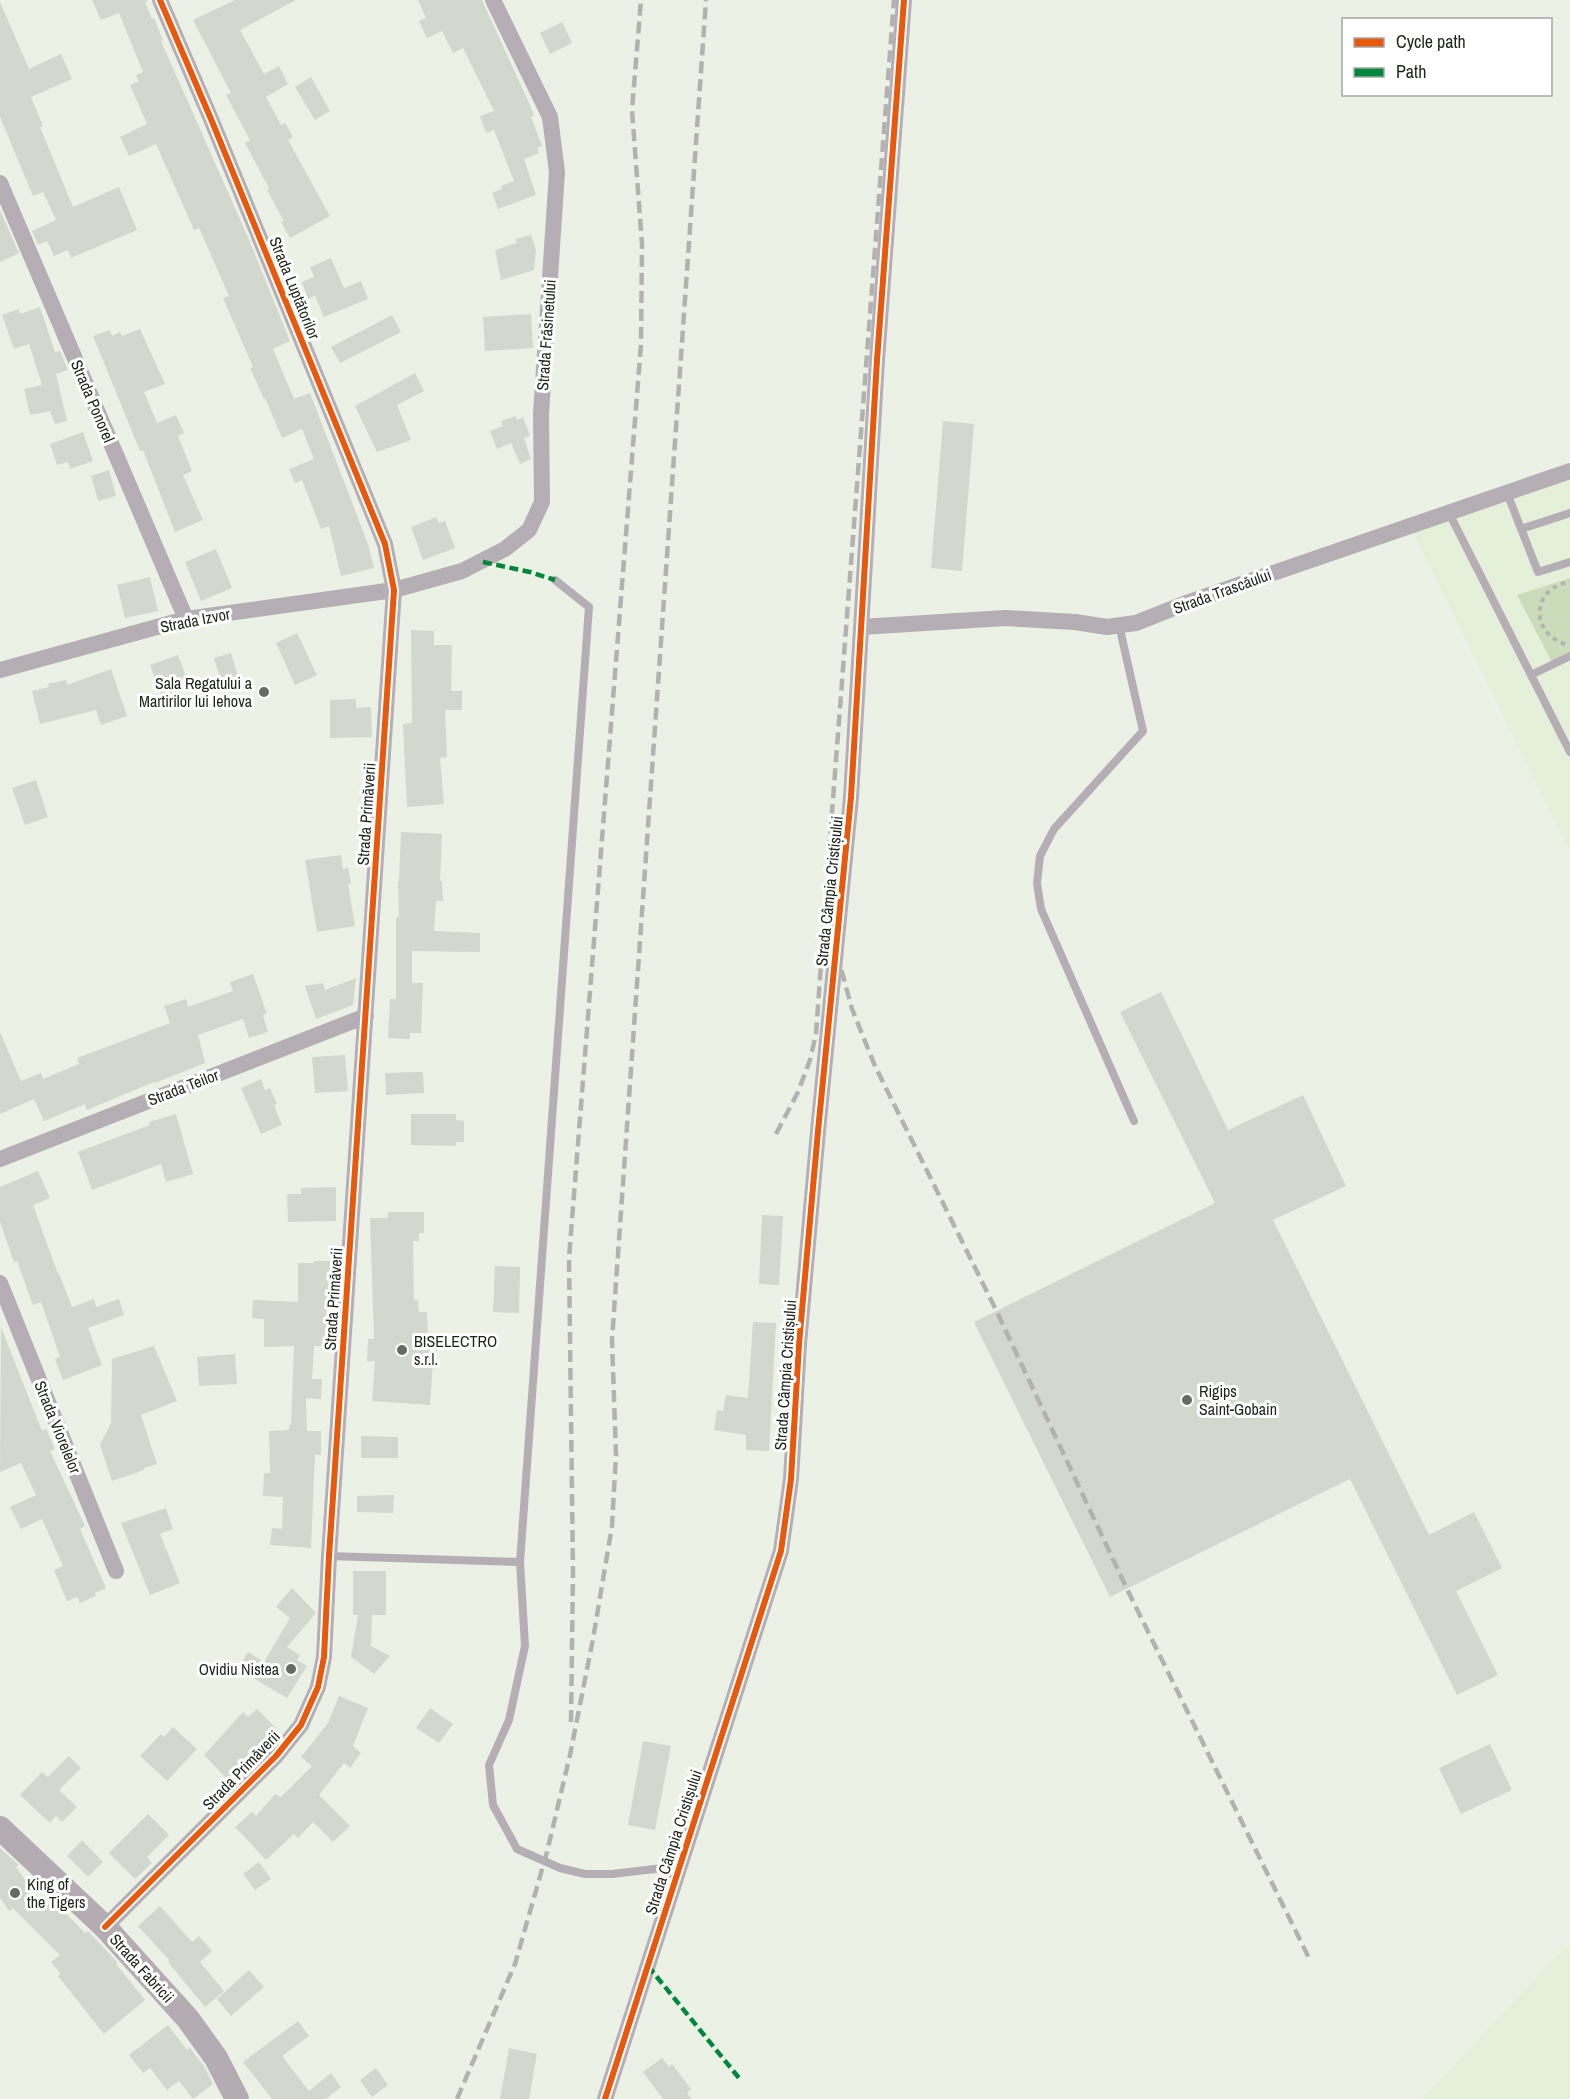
<svg xmlns="http://www.w3.org/2000/svg" width="1570" height="2099" viewBox="0 0 1570 2099" font-family="'Archivo Narrow',sans-serif">
<rect width="100%" height="100%" fill="#ebf1e5"/>
<path fill="#e4f0d9" d="M 1570,473 L 1570,852 L 1410,526 Z
M 1565,1948 L 1570,1948 L 1570,2099 L 1422,2099 Z"/>
<path fill="#cadcb9" d="M 1570,578 L 1570,656 L 1553,664 L 1517,595 Z"/>
<path fill="#d3d8ce" d="M 92,0 L 149,0 L 145,2 L 152,19 L 154,18 L 163,40 L 161,41 L 247,235 L 290,341 L 273,349 L 294,399 L 310,393 L 368,544 L 374,568 L 341,576 L 329,526 L 321,529 L 302,480 L 295,483 L 289,469 L 314,459 L 302,429 L 282,438 L 265,398 L 264,399 L 250,368 L 253,367 L 223,298 L 229,296 L 199,228 L 194,230 L 156,144 L 129,156 L 120,137 L 147,124 L 130,85 L 139,81 L 136,75 L 143,72 L 119,13 L 101,20 Z
M 235,0 L 296,0 L 240,30 L 264,74 L 279,66 L 288,84 L 266,97 L 281,125 L 285,123 L 293,137 L 288,140 L 330,216 L 290,238 L 281,222 L 284,221 L 267,190 L 269,188 L 245,143 L 250,140 L 226,95 L 231,93 L 193,20 Z
M 418,0 L 482,0 L 530,105 L 534,116 L 531,117 L 542,146 L 537,148 L 539,153 L 524,159 L 536,195 L 498,209 L 492,193 L 502,189 L 501,186 L 514,181 L 494,130 L 486,133 L 480,116 L 494,111 L 463,48 L 453,53 L 442,31 L 427,38 L 419,21 L 426,18 Z
M 0,2 L 29,69 L 61,54 L 72,79 L 31,97 L 43,126 L 40,127 L 73,207 L 119,187 L 137,230 L 71,258 L 68,250 L 54,256 L 47,241 L 38,245 L 32,231 L 56,220 L 43,192 L 33,196 L 0,117 Z
M 562,22 L 572,43 L 550,54 L 540,33 Z
M 311,77 L 330,111 L 315,120 L 295,87 Z
M 0,210 L 19,253 L 0,262 Z
M 531,235 L 536,250 L 534,270 L 501,280 L 495,250 L 517,243 L 515,239 Z
M 331,258 L 344,288 L 361,281 L 368,299 L 324,317 L 315,296 L 308,299 L 302,282 L 314,277 L 310,267 Z
M 40,307 L 55,352 L 60,351 L 68,370 L 56,374 L 67,421 L 55,424 L 50,411 L 30,415 L 24,389 L 42,385 L 29,344 L 14,349 L 2,315 L 19,309 L 20,314 Z
M 531,314 L 533,348 L 485,351 L 483,317 Z
M 392,315 L 401,332 L 340,363 L 331,347 Z
M 140,329 L 165,384 L 144,392 L 157,423 L 176,415 L 184,433 L 178,436 L 192,471 L 183,475 L 203,520 L 175,532 L 143,450 L 140,451 L 93,336 L 110,330 L 112,336 L 120,332 L 122,336 Z
M 415,373 L 424,391 L 397,405 L 411,440 L 377,452 L 355,406 Z
M 516,416 L 517,420 L 523,417 L 530,436 L 524,438 L 531,459 L 520,464 L 511,443 L 497,449 L 490,431 L 503,426 L 501,421 Z
M 943,421 L 974,424 L 962,571 L 931,568 Z
M 83,432 L 93,461 L 70,469 L 68,462 L 57,465 L 50,444 Z
M 109,470 L 116,496 L 98,501 L 91,476 Z
M 436,517 L 439,523 L 445,521 L 455,548 L 423,560 L 411,527 Z
M 216,549 L 232,588 L 201,601 L 185,562 Z
M 150,577 L 158,611 L 125,618 L 117,585 Z
M 411,630 L 434,631 L 434,645 L 452,645 L 451,691 L 462,691 L 462,710 L 445,710 L 447,757 L 440,758 L 444,804 L 407,807 L 403,724 L 412,723 Z
M 297,633 L 317,675 L 295,685 L 276,643 Z
M 231,653 L 241,687 L 224,692 L 214,658 Z
M 178,655 L 190,687 L 162,697 L 150,665 Z
M 111,669 L 127,716 L 101,725 L 96,710 L 40,724 L 32,691 L 49,687 L 48,684 L 66,680 L 67,685 Z
M 356,699 L 356,708 L 371,707 L 372,737 L 330,738 L 330,700 Z
M 36,780 L 48,817 L 25,825 L 12,788 Z
M 401,832 L 442,834 L 440,881 L 442,881 L 443,901 L 436,901 L 434,931 L 480,933 L 480,952 L 412,951 L 412,983 L 423,983 L 421,1033 L 410,1033 L 410,1039 L 388,1038 L 390,999 L 396,999 L 396,917 L 399,918 L 398,881 L 399,881 Z
M 341,855 L 343,869 L 348,868 L 351,884 L 348,884 L 355,926 L 317,932 L 305,860 Z
M 253,974 L 267,1014 L 263,1015 L 268,1032 L 249,1038 L 243,1019 L 198,1035 L 205,1063 L 155,1083 L 154,1082 L 87,1110 L 85,1104 L 44,1121 L 34,1099 L 0,1114 L 0,1032 L 21,1081 L 41,1073 L 43,1079 L 79,1064 L 77,1058 L 170,1023 L 164,1006 L 186,999 L 188,1007 L 233,991 L 230,982 Z
M 356,978 L 353,1005 L 316,1019 L 305,986 L 323,983 L 325,990 Z
M 1161,992 L 1228,1130 L 1303,1095 L 1346,1186 L 1273,1220 L 1429,1535 L 1474,1512 L 1502,1568 L 1456,1591 L 1498,1675 L 1457,1695 L 1350,1479 L 1110,1597 L 974,1322 L 1215,1203 L 1120,1012 Z
M 345,1055 L 348,1091 L 315,1093 L 312,1057 Z
M 416,1072 L 423,1072 L 424,1093 L 386,1095 L 385,1073 Z
M 261,1079 L 265,1090 L 270,1088 L 277,1104 L 274,1105 L 282,1125 L 261,1134 L 241,1088 Z
M 176,1114 L 193,1174 L 166,1182 L 161,1164 L 92,1190 L 78,1152 L 150,1125 L 149,1122 Z
M 411,1114 L 456,1114 L 456,1120 L 464,1121 L 464,1142 L 456,1142 L 456,1146 L 411,1145 Z
M 38,1171 L 50,1198 L 33,1205 L 58,1274 L 59,1273 L 72,1307 L 94,1299 L 96,1307 L 119,1299 L 124,1315 L 88,1328 L 102,1365 L 63,1380 L 55,1359 L 60,1357 L 41,1302 L 33,1305 L 17,1261 L 14,1262 L 0,1222 L 0,1187 Z
M 336,1187 L 336,1221 L 288,1222 L 287,1194 L 301,1194 L 301,1188 Z
M 388,1212 L 424,1212 L 424,1233 L 419,1233 L 419,1241 L 413,1241 L 414,1300 L 418,1300 L 419,1312 L 427,1312 L 428,1337 L 437,1337 L 437,1362 L 433,1362 L 430,1405 L 372,1401 L 375,1361 L 367,1361 L 368,1339 L 374,1339 L 370,1218 L 388,1218 Z
M 762,1215 L 783,1216 L 779,1285 L 759,1284 Z
M 314,1261 L 331,1261 L 331,1299 L 326,1299 L 327,1346 L 314,1346 L 312,1379 L 322,1379 L 321,1399 L 306,1398 L 307,1431 L 321,1431 L 321,1455 L 315,1455 L 311,1548 L 270,1545 L 272,1528 L 282,1529 L 283,1497 L 263,1496 L 264,1473 L 270,1473 L 269,1431 L 289,1430 L 289,1425 L 291,1425 L 294,1346 L 264,1347 L 264,1319 L 252,1318 L 253,1300 L 298,1302 L 298,1263 L 314,1263 Z
M 495,1266 L 520,1267 L 519,1313 L 493,1312 Z
M 753,1322 L 776,1323 L 769,1451 L 746,1450 L 746,1435 L 714,1430 L 717,1410 L 723,1411 L 726,1395 L 748,1398 Z
M 1,1327 L 42,1431 L 46,1429 L 55,1449 L 50,1451 L 85,1526 L 80,1529 L 106,1588 L 95,1593 L 96,1596 L 80,1603 L 77,1597 L 67,1601 L 54,1570 L 63,1566 L 42,1519 L 21,1529 L 10,1507 L 36,1495 L 21,1463 L 0,1472 Z
M 154,1346 L 177,1401 L 141,1415 L 157,1464 L 144,1468 L 144,1470 L 112,1481 L 100,1445 L 111,1423 L 112,1359 Z
M 235,1354 L 237,1384 L 199,1386 L 197,1357 Z
M 361,1436 L 398,1437 L 398,1458 L 361,1458 Z
M 394,1495 L 393,1513 L 357,1512 L 357,1496 Z
M 166,1508 L 173,1529 L 160,1534 L 180,1583 L 150,1595 L 121,1523 Z
M 353,1571 L 386,1571 L 386,1615 L 372,1615 L 371,1646 L 390,1656 L 374,1674 L 351,1657 L 358,1615 L 353,1615 Z
M 292,1588 L 316,1613 L 287,1647 L 300,1655 L 297,1660 L 307,1666 L 287,1698 L 238,1669 L 248,1652 L 264,1662 L 290,1618 L 276,1607 Z
M 339,1696 L 368,1708 L 353,1746 L 361,1753 L 350,1768 L 344,1763 L 319,1795 L 350,1826 L 333,1842 L 313,1822 L 298,1838 L 294,1834 L 266,1860 L 235,1827 L 252,1812 L 256,1816 L 275,1794 L 281,1797 L 312,1766 L 301,1757 L 328,1723 Z
M 430,1708 L 453,1724 L 439,1743 L 416,1728 Z
M 257,1709 L 276,1728 L 267,1737 L 270,1740 L 247,1764 L 249,1767 L 232,1784 L 204,1755 L 243,1712 L 248,1717 Z
M 173,1727 L 197,1749 L 167,1781 L 140,1756 L 161,1734 L 164,1737 Z
M 643,1741 L 671,1746 L 655,1830 L 628,1825 Z
M 1490,1744 L 1512,1790 L 1461,1814 L 1439,1768 Z
M 69,1756 L 81,1768 L 59,1790 L 77,1807 L 62,1822 L 56,1816 L 50,1823 L 20,1795 L 42,1772 L 48,1777 Z
M 148,1814 L 169,1835 L 147,1857 L 152,1863 L 135,1879 L 109,1853 Z
M 82,1840 L 103,1862 L 88,1877 L 67,1856 Z
M 0,1848 L 19,1865 L 16,1867 L 45,1907 L 53,1900 L 85,1933 L 88,1931 L 118,1963 L 116,1964 L 145,2000 L 104,2034 L 58,1976 L 61,1974 L 51,1962 L 60,1955 L 13,1908 L 9,1911 L 0,1898 Z
M 259,1862 L 271,1879 L 255,1890 L 243,1874 Z
M 160,1906 L 192,1942 L 199,1936 L 212,1951 L 200,1962 L 224,1991 L 205,2007 L 168,1962 L 170,1961 L 138,1926 Z
M 249,1970 L 264,1987 L 231,2016 L 217,1999 Z
M 298,2021 L 309,2036 L 282,2056 L 309,2091 L 331,2073 L 341,2087 L 326,2099 L 272,2099 L 243,2062 Z
M 168,2025 L 187,2050 L 190,2048 L 204,2066 L 213,2084 L 193,2099 L 179,2081 L 167,2090 L 150,2068 L 143,2073 L 129,2055 Z
M 509,2048 L 537,2054 L 529,2099 L 500,2099 Z
M 662,2058 L 669,2067 L 672,2064 L 691,2089 L 687,2093 L 692,2099 L 663,2099 L 643,2072 Z
M 376,2068 L 388,2085 L 372,2097 L 360,2080 Z"/>
<g fill="none" stroke-linecap="round" stroke-linejoin="round">
<path stroke="#b7b3b5" stroke-width="4" stroke-dasharray="4.5 4.5" stroke-linecap="butt" d="M 1565,644 C 1529,632 1532,587 1570,582"/>
<path stroke="#b6aeb5" stroke-width="8" d="M 1507,493 L 1538,572 L 1570,562
M 1449,513 L 1570,752
M 1521,529 L 1570,513
M 1119,625 L 1143,731 L 1054,829 L 1040,856 L 1037,883 L 1041,909 L 1134,1121
M 1531,675 L 1570,656
M 329,1556 L 520,1562 L 589,607 L 555,580
M 520,1562 L 525,1646 L 509,1720 L 489,1765 L 493,1805 L 517,1849 L 560,1868 L 585,1874 L 612,1874 L 680,1866"/>
<path stroke="#b6aeb5" stroke-width="16" d="M 0,183 L 186,619
M 861,627 L 1005,618 L 1075,622 L 1107,627 L 1136,623 L 1189,602 L 1570,471
M 0,670 L 186,619 L 394,590 L 462,571 L 505,549 L 529,530 L 542,502 L 541,414 L 557,172 L 550,117 L 493,0
M 0,1159 L 366,1016
M 0,1283 L 116,1571
M 105,1927 L 276,1756 L 301,1725 L 318,1687 L 324,1657 L 329,1556 L 394,590 L 385,544 L 211,119 L 160,0
M 605,2099 L 781,1551 L 791,1479 L 799,1344 L 818,1131 L 851,797 L 877,360 L 904,0"/>
<path stroke="#b5acb3" stroke-width="24" d="M 0,1828 L 105,1927 L 188,2019 L 216,2058 L 237,2099"/>
<path stroke="#b4b1b1" stroke-width="4.5" stroke-dasharray="12 6" stroke-linecap="butt" d="M 830,845 L 836,950 L 852,1009 L 875,1066 L 996,1310 L 1127,1589 L 1310,1960
M 829,852 L 894,0
M 776,1134 L 798,1092 L 810,1060 L 816,1034 L 826,894
M 571,1722 L 573,1572 L 569,1258 L 641,344 L 642,244 L 632,110 L 641,0
M 457,2099 L 515,1964 L 547,1852 L 570,1755 L 593,1639 L 612,1526 L 616,1455 L 612,1340 L 706,0"/>
<path stroke="#00873e" stroke-width="4.5" stroke-dasharray="9 4.5" stroke-linecap="butt" d="M 483,562 L 530,572 L 555,580
M 648,1966 L 739,2078"/>
<g stroke="#fff" stroke-width="10">
<path id="cycleway" d="M 105,1927 L 276,1756 L 301,1725 L 318,1687 L 324,1657 L 329,1556 L 394,590 L 385,544 L 211,119 L 160,0
M 605,2099 L 781,1551 L 791,1479 L 799,1344 L 818,1131 L 851,797 L 877,360 L 904,0"/>
</g>
<use href="#cycleway" stroke="#e8590c" stroke-width="6"/>
</g>
<g fill="#666c62" stroke="#fff" stroke-width="2">
<circle cx="264" cy="692" r="6"/>
<circle cx="402" cy="1350" r="6"/>
<circle cx="1187" cy="1400" r="6"/>
<circle cx="291" cy="1669" r="6"/>
<circle cx="15" cy="1893" r="6"/>
</g>
<g text-anchor="middle" dominant-baseline="central" stroke-width="6" stroke-linejoin="round" paint-order="stroke">
<g font-size="16" fill="#1f241b" stroke="#fff">
<text transform="translate(295 288) rotate(68)">Strada Luptătorilor</text>
<text transform="translate(546 335) rotate(-86)">Strada Frăsinetului</text>
<text transform="translate(93 401) rotate(67)">Strada Ponorel</text>
<text transform="translate(1222 591) rotate(-20)">Strada Trascăului</text>
<text transform="translate(195 620) rotate(-11)">Strada Izvor</text>
<text transform="translate(366 814) rotate(-86)">Strada Primăverii</text>
<text transform="translate(829 891) rotate(-84)">Strada Câmpia Cristișului</text>
<text transform="translate(183 1087) rotate(-21)">Strada Teilor</text>
<text transform="translate(333 1299) rotate(-86)">Strada Primăverii</text>
<text transform="translate(785 1375) rotate(-86)">Strada Câmpia Cristișului</text>
<text transform="translate(58 1427) rotate(68)">Strada Viorelelor</text>
<text transform="translate(241 1770) rotate(-46)">Strada Primăverii</text>
<text transform="translate(673 1842) rotate(-72)">Strada Câmpia Cristișului</text>
<text transform="translate(142 1968) rotate(48)">Strada Fabricii</text>
</g>
<g font-size="16" fill="#1f241b" stroke="#fff" text-anchor="start">
<text x="252" y="683" text-anchor="end">Sala Regatului a<tspan x="252" dy="18">Martirilor lui Iehova</tspan></text>
<text x="414" y="1341">BISELECTRO<tspan x="414" dy="18">s.r.l.</tspan></text>
<text x="1199" y="1391">Rigips<tspan x="1199" dy="18">Saint-Gobain</tspan></text>
<text x="279" y="1669" text-anchor="end">Ovidiu Nistea</text>
<text x="27" y="1884">King of<tspan x="27" dy="18">the Tigers</tspan></text>
</g>
</g>
<rect x="1342" y="18" width="210" height="78" fill="#ffffff" stroke="#a5a7a4" stroke-width="1.5"/>
<rect x="1354" y="38" width="30" height="9" fill="#e8590c" stroke="#a5a7a4" stroke-width="1.5"/>
<text x="1396" y="48" font-size="18" fill="#1f241b">Cycle path</text>
<rect x="1354" y="68" width="30" height="9" fill="#00873e" stroke="#a5a7a4" stroke-width="1.5"/>
<text x="1396" y="78" font-size="18" fill="#1f241b">Path</text>
</svg>
